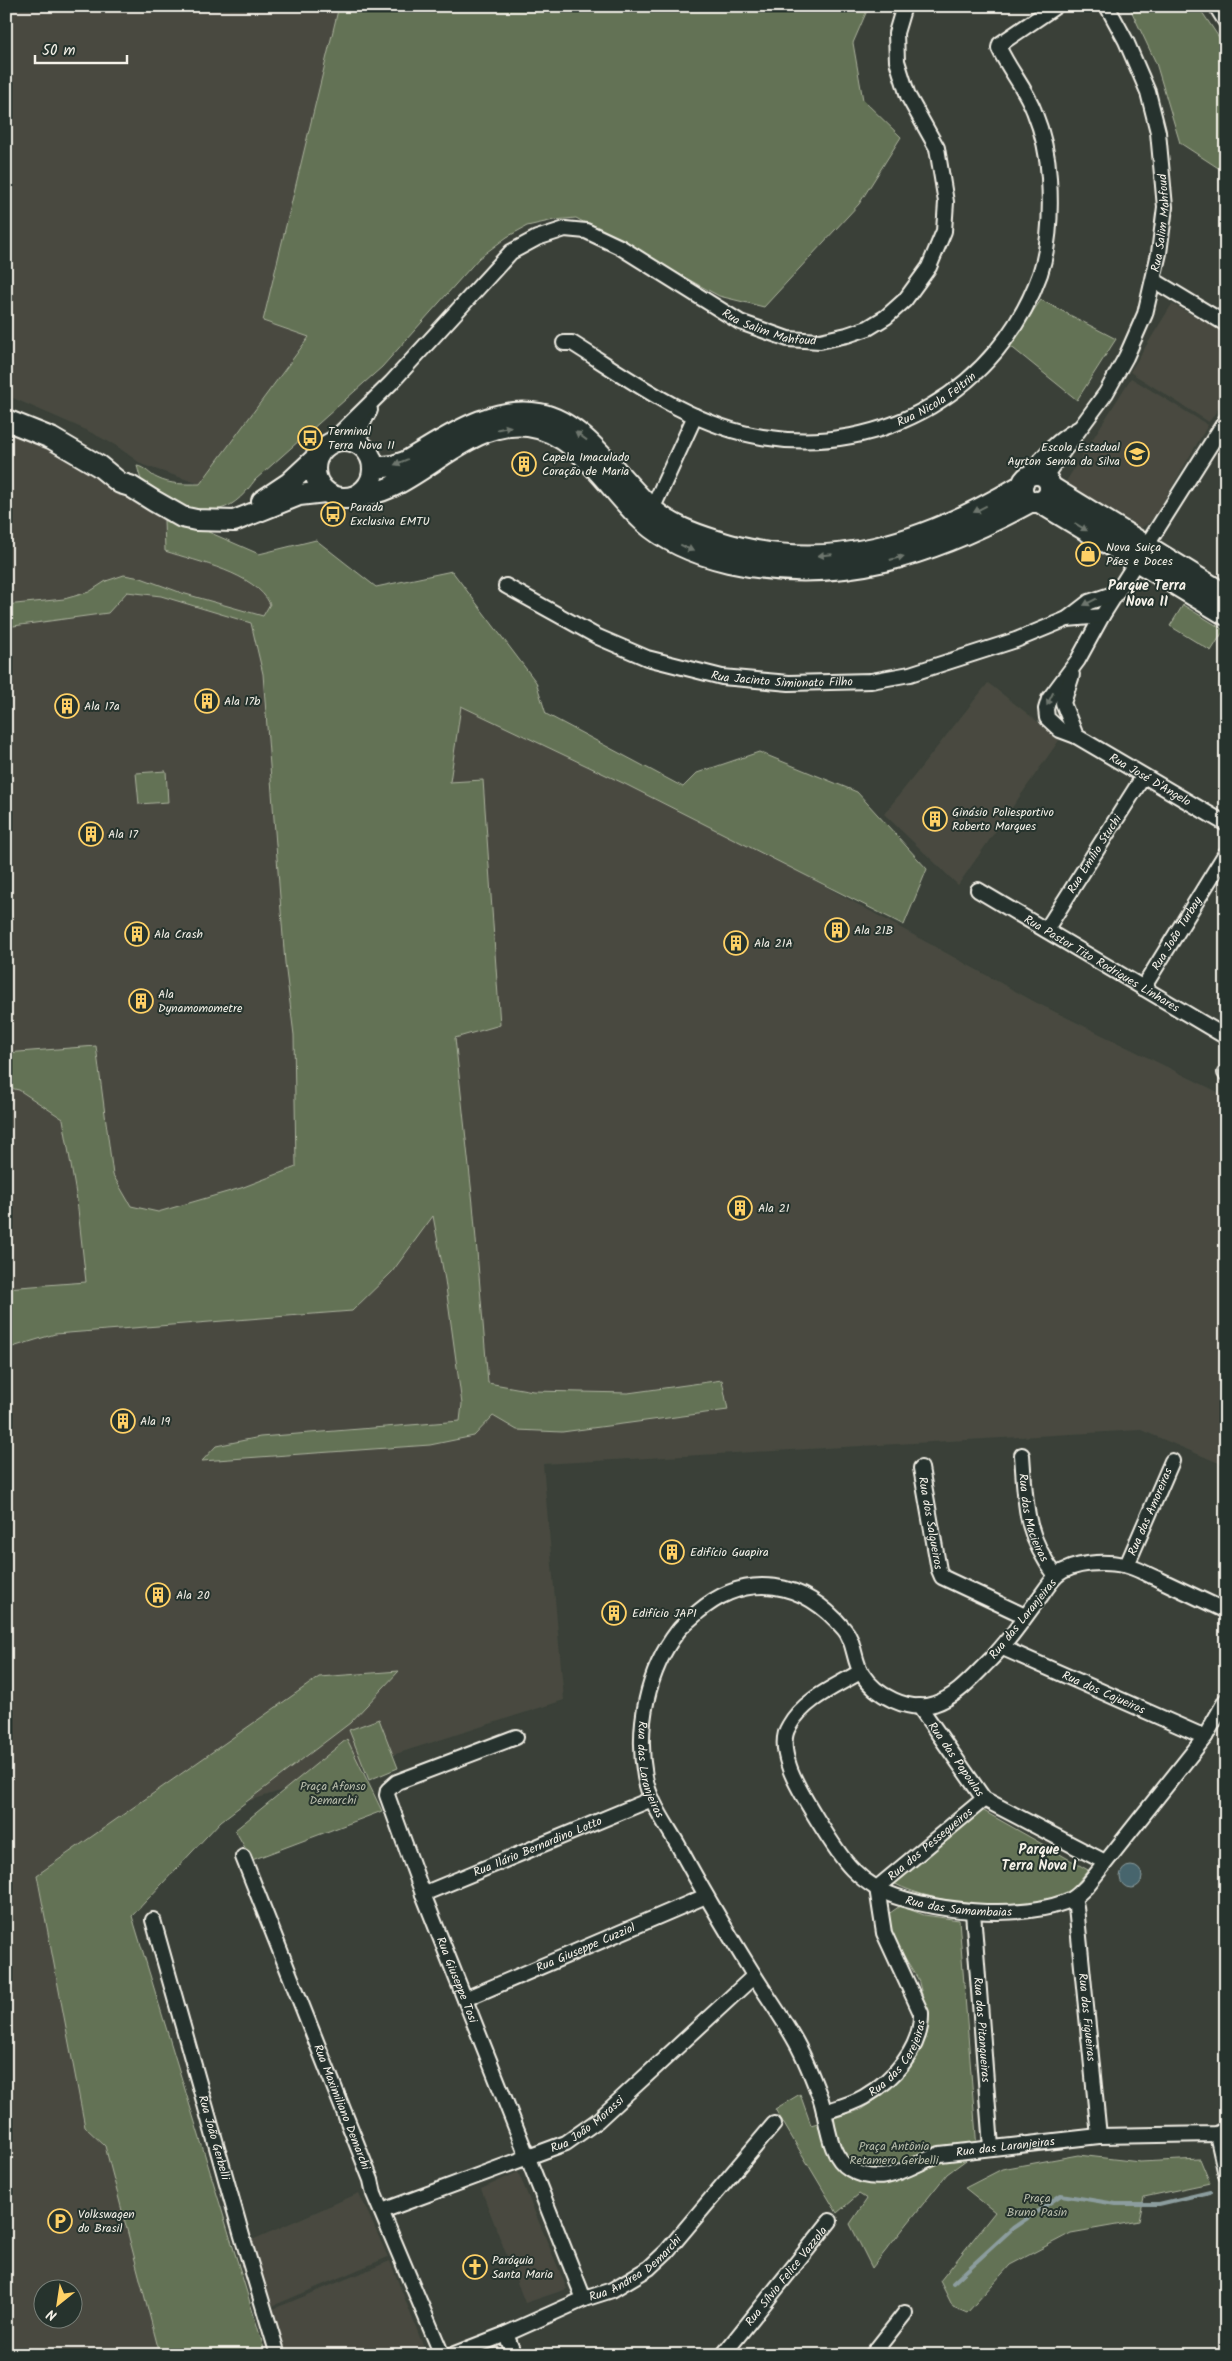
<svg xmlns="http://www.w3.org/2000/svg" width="1232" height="2361" viewBox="0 0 1232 2361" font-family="Kalam,sans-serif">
<rect width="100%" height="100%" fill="#3a4038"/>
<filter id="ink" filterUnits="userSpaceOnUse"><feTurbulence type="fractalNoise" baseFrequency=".02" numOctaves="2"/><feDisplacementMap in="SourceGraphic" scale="10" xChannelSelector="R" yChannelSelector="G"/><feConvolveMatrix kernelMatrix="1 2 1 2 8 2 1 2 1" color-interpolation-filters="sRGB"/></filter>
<g filter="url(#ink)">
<path fill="#484a40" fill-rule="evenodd" d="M 6,6 L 339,6 L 263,321 L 309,336 L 200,484 L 143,465 L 115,445 L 84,429 L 6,395 Z
M 1172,304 L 1226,333 L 1226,397 L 1209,422 L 1130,372 Z
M 1131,378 L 1208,425 L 1158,511 L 1149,523 L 1141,528 L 1065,483 Z
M 6,428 L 26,433 L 444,676 L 1035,1002 L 1226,1096 L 1226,1466 L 1141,1430 L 543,1464 L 564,1700 L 65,1860 L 248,2355 L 6,2355 ZM 42,2288 L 72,2288 L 72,2318 L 42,2318 Z
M 988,683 L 1060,739 L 958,885 L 884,814 Z
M 518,2172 L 567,2289 L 525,2303 L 481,2189 Z
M 359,2193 L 388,2257 L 270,2307 L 252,2240 Z
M 390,2261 L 426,2353 L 286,2355 L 271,2310 Z"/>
<path fill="#637254" stroke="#acb29e" d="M 339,6 L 869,6 L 853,43 L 863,100 L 901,137 L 859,204 L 764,307 L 719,296 L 576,218 L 554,220 L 527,226 L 507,237 L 479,258 L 382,367 L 255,480 C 246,492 236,505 220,509 C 198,514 159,500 144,484 C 140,480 139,472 137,466 C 145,467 150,475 157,478 C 171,485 185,484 200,484 L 309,337 L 263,321 Z
M 1129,6 L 1198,6 L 1226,48 L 1226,173 L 1180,143 L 1156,63 Z
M 1041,300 L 1116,339 L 1077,400 L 1009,345 Z
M 164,520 L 204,530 L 259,554 L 316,540 L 376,587 L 452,571 L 536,682 L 546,714 L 683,787 L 697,773 L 759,752 L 857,792 L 927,869 L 904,925 L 625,784 L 461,706 L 450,782 L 483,780 L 500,1025 L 455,1038 L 473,1204 L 488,1383 L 533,1391 L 628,1393 L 722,1380 L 728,1410 L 562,1432 L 517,1430 L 493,1416 L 474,1436 L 430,1445 L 202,1461 L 216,1446 L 260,1437 L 460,1421 L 462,1404 L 445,1280 L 433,1216 L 392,1272 L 352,1311 L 55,1334 L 6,1349 L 6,1288 L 86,1282 L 77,1200 L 63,1119 L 19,1090 L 6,1087 L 6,1053 L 96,1046 L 113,1175 L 131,1206 L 158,1212 L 241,1188 L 296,1167 L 294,1035 L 285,963 L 263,674 L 251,623 L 161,596 L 127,592 L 108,613 L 6,627 L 6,605 L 64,599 L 89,592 L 106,581 L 124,575 L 141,578 L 182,593 L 263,616 L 270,604 C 255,573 198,562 165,551 Z
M 1183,605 L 1224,630 L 1211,651 L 1170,626 Z
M 166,771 L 168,802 L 139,804 L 136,773 Z
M 399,1671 L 350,1723 L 221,1821 L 132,1916 L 266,2355 L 160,2355 L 105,2146 L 85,2127 L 37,1875 L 319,1677 Z
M 379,1719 L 398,1768 L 369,1780 L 349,1730 Z
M 347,1739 L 382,1811 L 252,1860 L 235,1830 Z
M 982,1810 L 1088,1870 L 1065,1898 C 1011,1908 943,1908 893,1883 Z
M 900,1906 L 924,1915 L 959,1920 L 977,2149 L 966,2160 L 947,2174 L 872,2268 L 850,2224 L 867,2199 L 859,2194 L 837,2213 L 775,2109 L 800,2094 L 811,2125 L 860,2110 L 880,2097 L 904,2074 L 913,2058 L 926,2018 L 923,1998 L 918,1979 L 896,1943 L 887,1915 Z
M 1078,2155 L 1140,2162 L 1200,2159 L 1210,2183 L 1144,2197 L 1139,2221 L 1071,2233 L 1010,2265 L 967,2313 L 953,2307 L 940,2281 L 995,2212 L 965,2188 L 1002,2169 Z"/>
<path fill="#47656d" stroke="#8c9d9e" d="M1120 1877a11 11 0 1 1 22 0a11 11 0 1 1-22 0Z"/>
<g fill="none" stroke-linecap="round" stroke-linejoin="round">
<path stroke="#8c9d9e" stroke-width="4" d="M 953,2283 L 1013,2228 L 1061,2195 L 1116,2204 L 1159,2204 L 1210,2192"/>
<g stroke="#f4f1e8" stroke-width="18">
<g id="street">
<path d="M 1216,6 L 1226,22"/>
<path d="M 1155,281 L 1226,324"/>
<path id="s1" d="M 564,343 L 572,343 C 631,380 692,426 762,437 C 883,457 999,389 1040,274 C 1050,244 1051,209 1049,178 C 1048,157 1042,131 1034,111 C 1026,89 1009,70 999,48 L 1000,44 L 1056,6"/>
<path id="s2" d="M 1226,420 L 1102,616 L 1078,660 L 1049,699 L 1046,709 L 1047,718 L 1060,730 L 1076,736 L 1226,824"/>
<path d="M 360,444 L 361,426 L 370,410"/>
<path id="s3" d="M 328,445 L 391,383 L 511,252 L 537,238 L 565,229 L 586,231 L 620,247 L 740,322 L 788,339 L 820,341 L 847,335 L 868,328 L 886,317 L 905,300 L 929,267 L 944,231 L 946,202 L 937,148 L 908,96 L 897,61 L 896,33 L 904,6"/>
<path d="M 1030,474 C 1043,455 1057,440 1078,429"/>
<path id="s4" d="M 1045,476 L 1106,393 L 1126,357 L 1145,314 L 1159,253 L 1165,207 L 1158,132 L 1148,92 L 1126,41 L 1107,6"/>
<path d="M 649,516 L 695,416"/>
<path id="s5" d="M 506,586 L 598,637 L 647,658 L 722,677 L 789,683 L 871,681 L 910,674 L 1016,640 L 1067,619 L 1089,602 L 1116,593"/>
<path d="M 1067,619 L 1102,616"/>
<path d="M 1072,675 L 1063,703 L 1076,736"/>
<path id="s6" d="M 978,890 L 1226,1037"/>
<path id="s7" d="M 1046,930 L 1143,777"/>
<path id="s8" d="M 1143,988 L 1226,853"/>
<path d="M 1225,1073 L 1226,1072"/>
<path id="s9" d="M 1022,1455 C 1026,1506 1024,1533 1056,1576"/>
<path id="s10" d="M 921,1468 L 939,1570 L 942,1577 L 1025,1616"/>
<path id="s11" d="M 1127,1565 L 1172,1461"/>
<path id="s12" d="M 1226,1611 C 1203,1600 1179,1589 1156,1578 C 1146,1574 1135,1567 1124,1565 C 1104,1561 1074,1562 1057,1575 C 1051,1581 1045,1590 1040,1597 C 1023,1619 1008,1643 988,1662 C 971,1679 956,1697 934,1704 C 909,1713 875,1695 862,1674 C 853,1660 855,1641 844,1629 C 804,1581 747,1570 698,1612 C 692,1618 683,1624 678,1631 C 647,1671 636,1727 645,1777 C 649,1801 666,1824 678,1845 C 701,1888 726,1930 752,1972 C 766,1995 783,2018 796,2042 C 806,2060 814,2081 821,2100 C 828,2122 828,2156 850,2169 C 883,2189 909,2166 940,2154 L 1099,2136 L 1217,2134 L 1226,2129"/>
<path id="s13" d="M 1003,1648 L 1205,1737"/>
<path id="s14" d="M 860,1672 C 835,1687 804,1699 789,1726 C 782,1737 785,1754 789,1766 C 795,1786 837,1854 852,1869 C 859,1876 868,1883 876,1888 C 921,1912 1026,1922 1072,1899 C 1077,1896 1082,1891 1086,1887 L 1205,1737 L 1226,1700"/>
<path id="s15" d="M 919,1706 L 984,1799 L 1105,1862"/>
<path id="s16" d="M 516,1737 L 397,1782 L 388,1790 L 387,1795 L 423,1894 L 584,2299"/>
<path id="s17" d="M 243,1857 L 371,2180 L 374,2194 L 442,2355"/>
<path id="s18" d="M 877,1888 L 984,1799"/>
<path id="s19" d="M 423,1894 L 652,1799"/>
<path id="s20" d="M 1074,1898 L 1076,1907 L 1099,2136"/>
<path id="s21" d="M 973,1912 L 991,2147"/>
<path id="s22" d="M 153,1920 L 242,2236 L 278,2355"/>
<path id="s23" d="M 465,1999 L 706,1896"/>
<path id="s24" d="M 824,2112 C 837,2108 852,2104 864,2097 C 893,2080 922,2049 921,2013 L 884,1933 L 877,1888"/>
<path d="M 1217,2134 L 1226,2175"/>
<path id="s25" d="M 382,2211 L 566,2143 L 597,2121 L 754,1976"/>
<path d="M 506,2334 L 514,2355"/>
<path id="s26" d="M 452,2355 L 506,2334 L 584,2299 L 612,2290 L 649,2268 L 667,2251 L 774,2124"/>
<path id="s27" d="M 723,2355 L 830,2221"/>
<path d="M 872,2355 L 905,2313"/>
</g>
</g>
<g stroke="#f4f1e8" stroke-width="24">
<path id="secondary" d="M 6,420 L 51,438 L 99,466 L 120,483 L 130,486 L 154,501 L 182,517 L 196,520 L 234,521 L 299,495 L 325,492
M315 469a29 29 0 1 1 58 0a29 29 0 1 1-58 0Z
M 374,468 L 393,466 L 405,462 C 447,438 490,405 540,414 C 584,422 619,479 651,508 C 669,525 694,534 717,541 C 827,577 927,542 1022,485
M1022 488a14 14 0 1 1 28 0a14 14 0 1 1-28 0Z
M 1051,487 L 1226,595
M 350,498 C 364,496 378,493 391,487 C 434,467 476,420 528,426 C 578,432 609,490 643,521 C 666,542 699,555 729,562 C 839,587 935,554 1032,501
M 262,501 L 289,483 L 318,456
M 1039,502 L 1226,615"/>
</g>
<use href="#street" stroke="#26332d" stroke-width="14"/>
<use href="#secondary" stroke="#26332d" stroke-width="20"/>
</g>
<defs><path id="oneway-solid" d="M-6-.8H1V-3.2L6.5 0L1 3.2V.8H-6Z" transform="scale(1.25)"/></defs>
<g fill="#6e766e">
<use href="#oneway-solid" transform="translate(504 428) rotate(-12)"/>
<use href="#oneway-solid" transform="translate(581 436) rotate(-144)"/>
<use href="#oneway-solid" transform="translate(401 462) rotate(157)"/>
<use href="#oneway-solid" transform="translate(980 509) rotate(153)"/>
<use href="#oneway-solid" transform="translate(1081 527) rotate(31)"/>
<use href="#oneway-solid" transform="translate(687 548) rotate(26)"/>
<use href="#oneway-solid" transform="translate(825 555) rotate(175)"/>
<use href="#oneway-solid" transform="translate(897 558) rotate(-15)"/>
<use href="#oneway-solid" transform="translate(1090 602) rotate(153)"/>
<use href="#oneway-solid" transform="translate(1050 699) rotate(116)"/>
</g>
</g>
<defs>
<g id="bus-ring" transform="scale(1.25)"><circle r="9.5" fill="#26332d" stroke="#ffd166" stroke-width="1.5"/><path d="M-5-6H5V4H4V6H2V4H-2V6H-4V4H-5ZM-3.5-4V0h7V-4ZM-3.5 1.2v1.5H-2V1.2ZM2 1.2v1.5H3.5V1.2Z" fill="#ffd166"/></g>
<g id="school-ring" transform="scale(1.25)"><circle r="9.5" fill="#26332d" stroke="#ffd166" stroke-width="1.5"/><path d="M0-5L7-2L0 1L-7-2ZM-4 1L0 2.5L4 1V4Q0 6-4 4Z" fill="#ffd166"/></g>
<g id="building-ring" transform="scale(1.25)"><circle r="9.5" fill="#26332d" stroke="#ffd166" stroke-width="1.5"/><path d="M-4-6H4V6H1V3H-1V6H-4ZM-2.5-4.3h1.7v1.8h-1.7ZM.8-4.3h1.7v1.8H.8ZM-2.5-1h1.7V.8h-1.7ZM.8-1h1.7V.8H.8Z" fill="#ffd166"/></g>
<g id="shop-ring" transform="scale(1.25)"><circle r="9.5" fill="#26332d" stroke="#ffd166" stroke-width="1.5"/><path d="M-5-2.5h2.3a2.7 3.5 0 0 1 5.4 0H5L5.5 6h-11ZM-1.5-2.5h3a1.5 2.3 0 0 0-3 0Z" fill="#ffd166"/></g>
<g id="parking-ring" transform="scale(1.25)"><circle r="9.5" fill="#26332d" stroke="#ffd166" stroke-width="1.5"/><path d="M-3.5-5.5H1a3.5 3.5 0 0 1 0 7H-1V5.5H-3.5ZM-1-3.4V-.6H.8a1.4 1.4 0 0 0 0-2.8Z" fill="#ffd166"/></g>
<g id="church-ring" transform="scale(1.25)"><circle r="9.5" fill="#26332d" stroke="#ffd166" stroke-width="1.5"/><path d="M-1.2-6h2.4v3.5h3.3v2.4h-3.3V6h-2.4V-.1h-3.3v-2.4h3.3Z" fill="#ffd166"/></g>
</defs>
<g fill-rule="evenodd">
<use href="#bus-ring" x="310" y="438"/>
<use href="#school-ring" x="1137" y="454"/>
<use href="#building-ring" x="524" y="464"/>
<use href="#bus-ring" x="333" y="514"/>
<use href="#shop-ring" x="1088" y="554"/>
<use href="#building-ring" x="207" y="701"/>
<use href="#building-ring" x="67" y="706"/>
<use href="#building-ring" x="935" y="819"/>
<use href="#building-ring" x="91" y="834"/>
<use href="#building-ring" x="837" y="930"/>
<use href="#building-ring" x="137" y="934"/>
<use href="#building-ring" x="736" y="943"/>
<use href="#building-ring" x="141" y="1001"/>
<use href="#building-ring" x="740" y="1208"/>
<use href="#building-ring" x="123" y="1421"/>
<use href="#building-ring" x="672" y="1552"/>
<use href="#building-ring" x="158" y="1595"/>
<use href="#building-ring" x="614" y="1613"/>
<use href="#parking-ring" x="60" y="2221"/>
<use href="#church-ring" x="475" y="2267"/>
</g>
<g text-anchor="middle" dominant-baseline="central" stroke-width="4" stroke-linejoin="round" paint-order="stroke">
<g font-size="12" fill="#f4f1e8" stroke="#26332d">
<text stroke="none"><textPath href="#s4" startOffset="284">Rua Salim Mahfoud</textPath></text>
<text stroke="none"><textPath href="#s3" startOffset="555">Rua Salim Mahfoud</textPath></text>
<text stroke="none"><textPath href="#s1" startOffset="405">Rua Nicola Feltrin</textPath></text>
<text stroke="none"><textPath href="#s5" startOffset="296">Rua Jacinto Simionato Filho</textPath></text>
<text stroke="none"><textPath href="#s2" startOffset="471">Rua José D'Angelo</textPath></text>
<text stroke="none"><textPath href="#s7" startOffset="90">Rua Emílio Stuchi</textPath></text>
<text stroke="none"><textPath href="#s8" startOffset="64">Rua João Turbay</textPath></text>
<text stroke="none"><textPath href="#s6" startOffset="144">Rua Pastor Tito Rodrigues Linhares</textPath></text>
<text stroke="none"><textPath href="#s11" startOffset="58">Rua das Amoreiras</textPath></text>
<text stroke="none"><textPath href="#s9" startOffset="64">Rua das Macieiras</textPath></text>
<text stroke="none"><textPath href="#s10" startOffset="56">Rua dos Salgueiros</textPath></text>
<text transform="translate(1023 1619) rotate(-51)">Rua das Laranjeiras</text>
<text stroke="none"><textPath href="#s13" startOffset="110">Rua dos Cajueiros</textPath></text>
<text stroke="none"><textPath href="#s15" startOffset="65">Rua das Papoulas</textPath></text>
<text stroke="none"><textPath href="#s12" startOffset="835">Rua das Laranjeiras</textPath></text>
<text stroke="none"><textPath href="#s18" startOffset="69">Rua dos Pessegueiros</textPath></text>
<text stroke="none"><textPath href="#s19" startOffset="124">Rua Ilário Bernardino Lotto</textPath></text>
<text stroke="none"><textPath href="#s14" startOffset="369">Rua das Samambaias</textPath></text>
<text stroke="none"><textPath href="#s23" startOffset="131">Rua Giuseppe Cuzziol</textPath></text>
<text stroke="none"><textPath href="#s16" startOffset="342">Rua Giuseppe Tosi</textPath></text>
<text stroke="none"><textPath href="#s20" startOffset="120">Rua das Figueiras</textPath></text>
<text stroke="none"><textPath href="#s21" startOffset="118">Rua das Pitangueiras</textPath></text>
<text stroke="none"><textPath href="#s24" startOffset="96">Rua das Cerejeiras</textPath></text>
<text stroke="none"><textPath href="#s17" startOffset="269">Rua Maximiliano Demarchi</textPath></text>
<text stroke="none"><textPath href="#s25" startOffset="224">Rua João Morassi</textPath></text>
<text stroke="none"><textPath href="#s22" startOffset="226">Rua João Gerbelli</textPath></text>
<text stroke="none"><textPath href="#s12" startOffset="1449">Rua das Laranjeiras</textPath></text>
<text stroke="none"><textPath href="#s26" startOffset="204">Rua Andrea Demarchi</textPath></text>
<text stroke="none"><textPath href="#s27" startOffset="101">Rua Sílvio Felice Vazzola</textPath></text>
</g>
<g font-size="12" fill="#f4f1e8" stroke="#26332d" text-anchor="start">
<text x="328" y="431">Terminal<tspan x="328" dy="14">Terra Nova II</tspan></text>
<text x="1120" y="447" text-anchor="end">Escola Estadual<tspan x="1120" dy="14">Ayrton Senna da Silva</tspan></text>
<text x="542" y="457">Capela Imaculado<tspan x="542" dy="14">Coração de Maria</tspan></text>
<text x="350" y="507">Parada<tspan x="350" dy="14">Exclusiva EMTU</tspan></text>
<text x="1106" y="547">Nova Suiça<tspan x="1106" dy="14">Pães e Doces</tspan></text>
<text x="224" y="701">Ala 17b</text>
<text x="84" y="706">Ala 17a</text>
<text x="952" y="812">Ginásio Poliesportivo<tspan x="952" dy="14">Roberto Marques</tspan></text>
<text x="108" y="834">Ala 17</text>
<text x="854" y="930">Ala 21B</text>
<text x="154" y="934">Ala Crash</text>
<text x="754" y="943">Ala 21A</text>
<text x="158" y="994">Ala<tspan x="158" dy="14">Dynamomometre</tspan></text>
<text x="758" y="1208">Ala 21</text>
<text x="140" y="1421">Ala 19</text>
<text x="690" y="1552">Edifício Guapira</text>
<text x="176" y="1595">Ala 20</text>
<text x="632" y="1613">Edifício JAPI</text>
<text x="78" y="2214">Volkswagen<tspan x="78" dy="14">do Brasil</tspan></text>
<text x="492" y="2260">Paróquia<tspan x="492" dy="14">Santa Maria</tspan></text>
</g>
<g font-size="12" fill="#babead" stroke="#26332d">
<text x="333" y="1786">Praça Afonso<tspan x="333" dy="14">Demarchi</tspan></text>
<text x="894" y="2146">Praça Antônia<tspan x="894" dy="14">Retamero Gerbelli</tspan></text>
<text x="1037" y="2198">Praça<tspan x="1037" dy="14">Bruno Pasin</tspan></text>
</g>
<g font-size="14" font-weight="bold" fill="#f4f1e8" stroke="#26332d">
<text x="1147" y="586">Parque Terra<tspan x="1147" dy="16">Nova II</tspan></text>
<text x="1039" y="1850">Parque<tspan x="1039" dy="16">Terra Nova I</tspan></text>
</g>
</g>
<rect width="1232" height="2361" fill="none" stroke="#26332d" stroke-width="25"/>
<rect x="12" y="12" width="1207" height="2336" fill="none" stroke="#f4f1e8" stroke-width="2" filter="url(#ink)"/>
<g transform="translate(58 2304) rotate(210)"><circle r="24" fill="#26332d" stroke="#787f78"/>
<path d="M0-4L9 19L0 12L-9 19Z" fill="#ffd166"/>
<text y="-8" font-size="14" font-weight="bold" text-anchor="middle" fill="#f4f1e8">N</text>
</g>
<path d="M35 55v8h92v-8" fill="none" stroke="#f4f1e8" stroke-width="2.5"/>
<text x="42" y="55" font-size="15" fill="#f4f1e8" stroke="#26332d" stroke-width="4" paint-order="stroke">50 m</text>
</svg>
